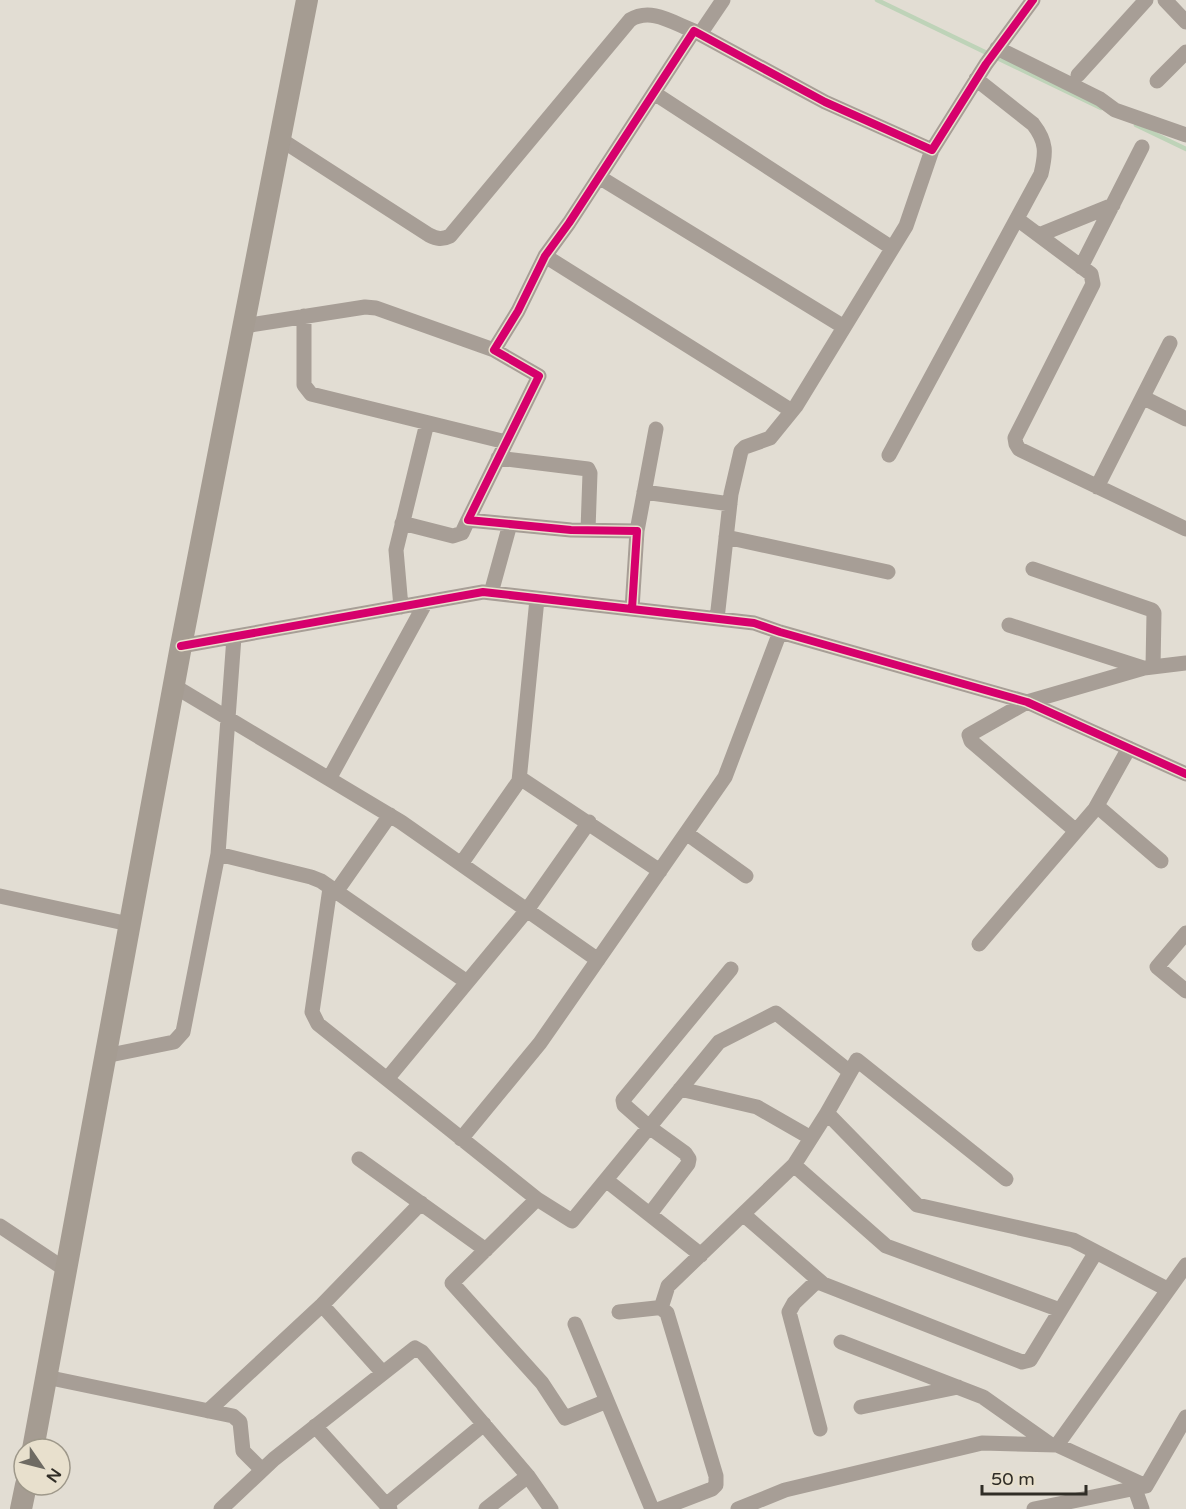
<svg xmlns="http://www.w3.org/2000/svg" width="1186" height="1509" viewBox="0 0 1186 1509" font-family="'Varela Round',sans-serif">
<rect width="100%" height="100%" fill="#e2ddd3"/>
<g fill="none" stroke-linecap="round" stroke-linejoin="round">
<path stroke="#bed3b8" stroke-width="4.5" d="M 877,0 L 1101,108
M 1136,125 L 1186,149"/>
<path stroke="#a79e96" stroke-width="15" d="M 1165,0 L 1186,22
M 700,34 L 723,0
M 997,48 L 1100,99 L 1115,110 L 1186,135
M 1078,75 L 1146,0
M 1157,81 L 1186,52
M 654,93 L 892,248
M 280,139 L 429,235 C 437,239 442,240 450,236 L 630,20 C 651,7 673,23 694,31
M 599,177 L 844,327
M 1017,219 L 1091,274 L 1093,284 L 1015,438 L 1016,444 L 1019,449 L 1186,529
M 1039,235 L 1113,205
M 545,256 L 792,411
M 1081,267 L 1142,147
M 304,316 L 304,385 L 311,394 L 506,442
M 244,326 L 365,307 L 376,308 L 494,350
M 1144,398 L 1186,419
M 889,455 L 1041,174 C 1046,153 1047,142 1033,124 L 976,79
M 498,458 L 588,469 L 590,473 L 588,530
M 1097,487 L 1170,343
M 644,492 L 730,504
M 402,523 L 453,536 L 462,533 L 468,520
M 637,531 L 656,429
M 726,537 L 888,572
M 1033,569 L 1152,610 L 1154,613 L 1153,667
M 491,593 L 510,524
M 401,607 L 396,550 L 427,423
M 632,609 L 637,531 L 571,530 L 468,520 L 539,376 L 494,350 L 518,311 L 545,256 L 569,223 L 694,31 L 825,102 L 932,150 L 986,64 L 1033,0
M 717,619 L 731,494 L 741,451 L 745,447 L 770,438 L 796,406 L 906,226 L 932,150
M 1009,625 L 1143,668
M 181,646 L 483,592 L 754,623 L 780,632 L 1027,702 L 1186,774
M 174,686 L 401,822 L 598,960
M 520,778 L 660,871
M 329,779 L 426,602
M 1097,806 L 1161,861
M 1076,831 L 971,741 L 969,735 L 1027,702 L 1144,668 L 1186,663
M 686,833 L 746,876
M 218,854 L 311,877 L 321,881 L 467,982
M 461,864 L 519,781 L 537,599
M 330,888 L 312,1012 L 318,1024 L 537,1199
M 336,892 L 390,815
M 0,896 L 129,924
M 1186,933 L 1157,967 L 1186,991
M 979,944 L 1095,809 L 1129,748
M 105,1056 L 174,1042 L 183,1032 L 218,854 L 234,637
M 387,1079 L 527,910 L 589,822
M 680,1089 L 757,1107 L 811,1138
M 461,1139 L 540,1043 L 725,777 L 780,632
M 359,1159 L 486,1250
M 794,1165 L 886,1246 L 1060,1310
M 1006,1179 L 857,1060 L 827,1113 L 917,1205 L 1073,1240 L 1167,1289
M 606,1180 L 701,1255
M 650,1214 L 688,1164 L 689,1159 L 685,1153 L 649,1127 L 624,1105 L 623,1100 L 731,969
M 743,1214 L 823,1284 L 1022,1362 L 1030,1360 L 1096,1252
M 0,1226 L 66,1270
M 817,1281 L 794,1303 L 789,1312 L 820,1429
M 322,1305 L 383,1373
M 661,1308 L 668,1286 L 794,1165 L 827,1113
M 619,1312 L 656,1308 L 661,1308 L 667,1313 L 716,1476 L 716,1485 L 712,1489 L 660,1509
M 575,1324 L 607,1401
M 841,1342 L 983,1397 L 1051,1445
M 46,1377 L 233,1416 L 240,1422 L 243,1451 L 262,1470
M 861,1407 L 958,1387
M 208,1411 L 322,1305 L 421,1203
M 315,1426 L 390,1509
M 1146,1486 L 1057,1445 L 1186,1265
M 1135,1489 L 1142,1509
M 386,1505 L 484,1424
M 221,1509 L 274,1459 L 415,1348 L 422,1352 L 528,1476
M 486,1509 L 528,1476 L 551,1509
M 652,1509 L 607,1401 L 565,1418 L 542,1383 L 452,1283 L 537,1199 L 572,1221 L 719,1042 L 776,1013 L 850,1072
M 738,1509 L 785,1490 L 982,1443 L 1057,1445
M 1034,1509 L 1146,1486 L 1186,1417"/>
<path stroke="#a59c92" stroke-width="22" d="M 33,1449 L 181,646 L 307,0
M 21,1509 L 26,1485"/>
<g stroke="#e8e0cd" stroke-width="11">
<path id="cycleway" d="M 632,609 L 637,531 L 571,530 L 468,520 L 539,376 L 494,350 L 518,311 L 545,256 L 569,223 L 694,31 L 825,102 L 932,150 L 986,64 L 1033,0
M 181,646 L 483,592 L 754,623 L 780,632 L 1027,702 L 1186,774"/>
</g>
<use href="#cycleway" stroke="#d6006c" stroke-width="8"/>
</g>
<g transform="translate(42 1467) rotate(125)"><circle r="28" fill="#e8e0cd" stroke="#9e988a" stroke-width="1.5"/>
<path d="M0-4.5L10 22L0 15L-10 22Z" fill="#6e6b63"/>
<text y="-9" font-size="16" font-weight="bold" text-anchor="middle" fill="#302d26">N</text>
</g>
<path d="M982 1485v9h104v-9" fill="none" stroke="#302d26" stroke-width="3"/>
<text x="991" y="1485" font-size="18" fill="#302d26" stroke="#e8e0cd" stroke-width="4.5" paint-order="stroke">50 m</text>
</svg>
